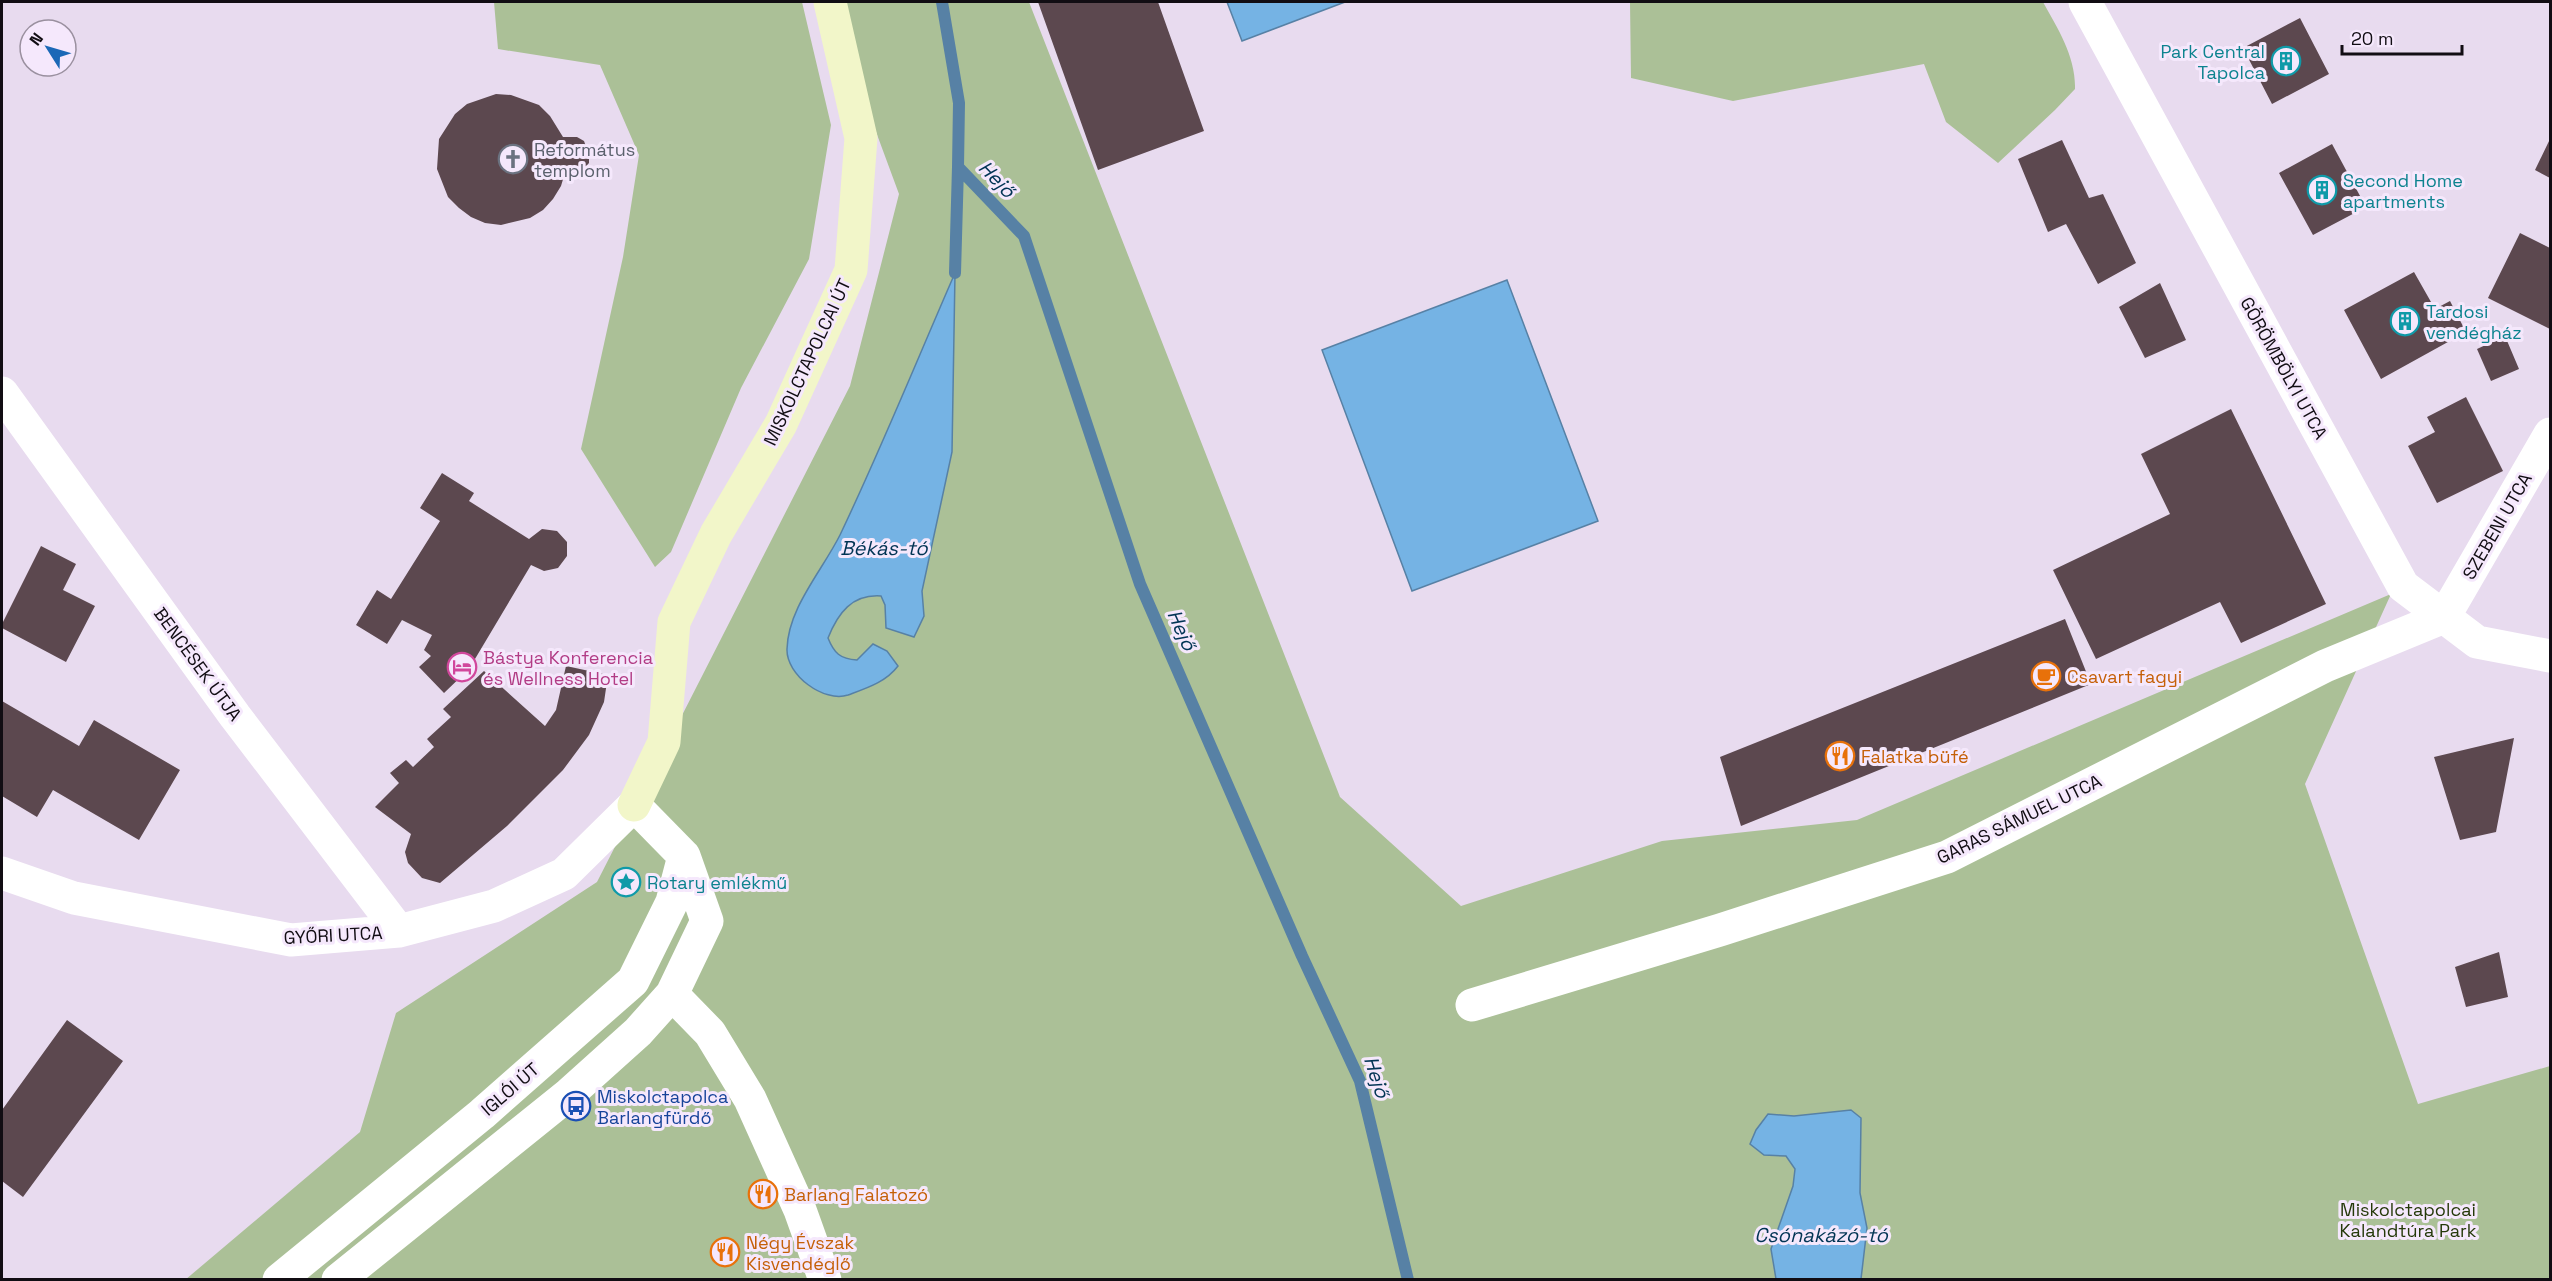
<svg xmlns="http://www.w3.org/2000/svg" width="2552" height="1281" viewBox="0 0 2552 1281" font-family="'Space Grotesk',sans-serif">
<rect width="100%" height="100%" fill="#e8dbef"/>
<path fill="#abc097" d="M 494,2 L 802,2 L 831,125 L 809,259 L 741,388 L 671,552 L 655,567 L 581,449 L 623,257 L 639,155 L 600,65 L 498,49 Z
M 828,2 L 1029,2 L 1340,797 L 1461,906 L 1662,841 L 1857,820 L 2391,594 L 2305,784 L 2418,1104 L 2550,1066 L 2550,1279 L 185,1280 L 360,1132 L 396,1013 L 597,882 L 850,386 L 899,194 Z
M 1630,2 L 2043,2 C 2058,29 2076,57 2075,89 L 2055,110 L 1998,163 L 1946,122 L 1924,64 L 1733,101 L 1631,78 Z"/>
<path fill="#75b3e4" stroke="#5781a5" stroke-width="1.5" d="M 1227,2 L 1345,2 L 1242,41 Z
M 955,273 L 952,452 L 922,591 L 924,616 L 914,637 L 886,628 L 885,605 L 881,596 C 852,594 838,613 828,638 C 834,653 840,659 857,660 L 873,644 L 887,651 L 898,666 C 886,682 867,688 848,695 C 824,703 786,675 787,649 C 788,608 822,571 840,535 C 881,449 917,360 955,273 Z
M 1507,280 L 1598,521 L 1412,591 L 1322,350 Z
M 1851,1110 L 1861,1118 L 1860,1193 L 1867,1228 L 1861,1279 L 1776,1279 L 1771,1249 L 1793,1186 L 1795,1169 L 1786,1156 L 1764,1155 L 1750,1144 L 1756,1130 L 1768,1114 L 1794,1116 Z"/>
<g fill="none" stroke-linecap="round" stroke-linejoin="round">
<path stroke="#5781a5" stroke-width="12" d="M 942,2 L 959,103 L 958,167 L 1024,236 L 1140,584 L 1302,956 L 1360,1081 L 1408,1280
M 955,273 L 958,167"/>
</g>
<path fill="#5c484f" d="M 1038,2 L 1158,2 L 1204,131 L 1098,170 Z
M 2300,18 L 2329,74 L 2272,104 L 2243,48 Z
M 496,94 L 511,95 L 539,105 L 550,116 L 563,137 L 577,137 L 584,141 L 589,155 L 589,163 L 579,174 L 564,176 L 561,186 L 553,199 L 543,210 L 530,218 L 501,225 L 485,223 L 471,217 L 459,208 L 448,197 L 437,169 L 439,139 L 455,114 L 467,104 Z
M 2550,139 L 2550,178 L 2535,170 Z
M 2062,140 L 2089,198 L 2103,194 L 2136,263 L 2098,284 L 2066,224 L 2048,232 L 2018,159 Z
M 2332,144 L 2366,207 L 2313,235 L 2279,173 Z
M 2520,233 L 2550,248 L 2550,329 L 2488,298 Z
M 2414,272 L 2435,309 L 2450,301 L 2466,332 L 2381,379 L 2344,310 Z
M 2160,283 L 2186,340 L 2145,358 L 2119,307 Z
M 2505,336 L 2519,369 L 2491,381 L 2477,349 Z
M 2466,397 L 2503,471 L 2437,503 L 2408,446 L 2435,432 L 2427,417 Z
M 2231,409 L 2326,604 L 2241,643 L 2220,602 L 2096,659 L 2053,570 L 2170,514 L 2141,454 Z
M 442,473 L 474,493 L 469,501 L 529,539 L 542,529 L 557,531 L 567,542 L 567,556 L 558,568 L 544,571 L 531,565 L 469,669 L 444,693 L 419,667 L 431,656 L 424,650 L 432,635 L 402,620 L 387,644 L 356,625 L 377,590 L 391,599 L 440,521 L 420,508 Z
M 41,546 L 76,564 L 63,590 L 95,606 L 66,662 L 2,628 L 2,624 Z
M 2065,619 L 2091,684 L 1741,826 L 1720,757 Z
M 566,666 L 608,675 L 604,702 L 589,735 L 563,770 L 507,826 L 440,883 L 422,878 L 408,863 L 405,852 L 411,834 L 375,807 L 399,783 L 390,773 L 406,760 L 413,767 L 434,747 L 427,739 L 451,717 L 443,709 L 484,671 L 545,726 L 556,710 Z
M 2,701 L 79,746 L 94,720 L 180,770 L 139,840 L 53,790 L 37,817 L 2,796 Z
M 2514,738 L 2496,832 L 2460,840 L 2434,757 Z
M 2499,952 L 2508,997 L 2466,1007 L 2455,967 Z
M 67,1020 L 123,1061 L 23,1197 L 2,1181 L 2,1110 Z"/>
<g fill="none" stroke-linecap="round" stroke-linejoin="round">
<path stroke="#fff" stroke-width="33" d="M 2085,2 L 2403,586 L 2477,642 L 2550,656
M 2,393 L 235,716 L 399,931
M 2444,617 L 2550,434
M 2,873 L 74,898 L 291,940 L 399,931 L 494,906 L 564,874 L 634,805 L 684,856 L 707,921 L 672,994 L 638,1032 L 569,1094 L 338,1280
M 672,994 L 710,1033 L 750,1099 L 800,1210 L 825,1280
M 1472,1005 L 1720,930 L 1947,857 L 2325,666 L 2444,617
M 279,1280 L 482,1114 L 633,981 L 672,902 L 684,856"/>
<path stroke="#f2f6c9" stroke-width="33" d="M 634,805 L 664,742 L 674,622 L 716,534 L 781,424 L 851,270 L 861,138 L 830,2"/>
</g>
<defs>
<g id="building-ring" transform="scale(1.5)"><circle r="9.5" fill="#f5e8fc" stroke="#0f9aa8" stroke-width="1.5"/><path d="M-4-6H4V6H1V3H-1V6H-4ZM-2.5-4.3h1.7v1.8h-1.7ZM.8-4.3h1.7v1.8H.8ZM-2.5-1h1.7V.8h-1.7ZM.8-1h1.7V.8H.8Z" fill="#0f9aa8"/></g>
<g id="church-ring" transform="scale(1.5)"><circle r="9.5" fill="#f5e8fc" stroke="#6b7280" stroke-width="1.5"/><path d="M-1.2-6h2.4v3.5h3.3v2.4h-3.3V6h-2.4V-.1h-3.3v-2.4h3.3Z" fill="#6b7280"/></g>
<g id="hotel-ring" transform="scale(1.5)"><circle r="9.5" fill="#f5e8fc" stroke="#d1479c" stroke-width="1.5"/><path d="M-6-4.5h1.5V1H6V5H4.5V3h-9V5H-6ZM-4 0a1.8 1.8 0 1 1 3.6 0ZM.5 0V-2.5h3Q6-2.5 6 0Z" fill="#d1479c"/></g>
<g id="cafe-ring" transform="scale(1.5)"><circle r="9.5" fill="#f5e8fc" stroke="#e8710a" stroke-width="1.5"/><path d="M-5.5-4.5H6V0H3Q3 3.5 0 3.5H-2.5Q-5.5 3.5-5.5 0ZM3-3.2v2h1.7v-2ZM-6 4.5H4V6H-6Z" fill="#e8710a"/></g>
<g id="restaurant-ring" transform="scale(1.5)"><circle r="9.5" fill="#f5e8fc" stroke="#e8710a" stroke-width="1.5"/><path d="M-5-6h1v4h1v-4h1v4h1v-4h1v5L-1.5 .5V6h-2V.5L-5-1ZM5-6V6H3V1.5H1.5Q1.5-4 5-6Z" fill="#e8710a"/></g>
<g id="sight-ring" transform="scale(1.5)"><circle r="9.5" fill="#f5e8fc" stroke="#0f9aa8" stroke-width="1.5"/><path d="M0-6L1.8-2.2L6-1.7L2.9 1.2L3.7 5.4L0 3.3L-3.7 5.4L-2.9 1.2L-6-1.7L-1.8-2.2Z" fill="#0f9aa8"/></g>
<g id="bus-ring" transform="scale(1.5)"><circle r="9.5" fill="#f5e8fc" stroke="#1a4fb4" stroke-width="1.5"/><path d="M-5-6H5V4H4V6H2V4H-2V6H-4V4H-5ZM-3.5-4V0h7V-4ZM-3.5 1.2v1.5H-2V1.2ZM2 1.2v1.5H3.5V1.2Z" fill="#1a4fb4"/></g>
</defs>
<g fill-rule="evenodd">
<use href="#building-ring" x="2286" y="61"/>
<use href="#church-ring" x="513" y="159"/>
<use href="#building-ring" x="2322" y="190"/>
<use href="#building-ring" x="2405" y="321"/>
<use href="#hotel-ring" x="462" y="667"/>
<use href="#cafe-ring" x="2046" y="676"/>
<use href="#restaurant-ring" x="1840" y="756"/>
<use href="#sight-ring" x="626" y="882"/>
<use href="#bus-ring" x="576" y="1106"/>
<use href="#restaurant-ring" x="763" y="1194"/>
<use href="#restaurant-ring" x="725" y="1252"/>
</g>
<g text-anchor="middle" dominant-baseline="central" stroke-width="6" stroke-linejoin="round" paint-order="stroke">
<g font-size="18" fill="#0d838f" stroke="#f5e8fc" text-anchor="start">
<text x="2265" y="51" text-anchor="end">Park Central<tspan x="2265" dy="21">Tapolca</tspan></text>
<text x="2343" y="180">Second Home<tspan x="2343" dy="21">apartments</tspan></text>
<text x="2426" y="311">Tardosi<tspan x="2426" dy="21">vendégház</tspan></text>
<text x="647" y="882">Rotary emlékmű</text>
</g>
<g font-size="18" fill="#5b616d" stroke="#f5e8fc" text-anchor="start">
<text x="534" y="149">Református<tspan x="534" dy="21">templom</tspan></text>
</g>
<g font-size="18" fill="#110d13" stroke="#f5e8fc">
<text transform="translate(807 362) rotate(-65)">MISKOLCTAPOLCAI ÚT</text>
<text transform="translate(2284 368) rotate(61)">GÖRÖMBÖLYI UTCA</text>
<text transform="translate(2497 526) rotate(-60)">SZEBENI UTCA</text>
<text transform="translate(198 664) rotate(54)">BENCÉSEK ÚTJA</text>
<text transform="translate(2019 819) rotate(-26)">GARAS SÁMUEL UTCA</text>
<text transform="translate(333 935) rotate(-3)">GYŐRI UTCA</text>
<text transform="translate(510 1089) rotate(-41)">IGLÓI ÚT</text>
</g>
<g font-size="18" fill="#b23c85" stroke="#f5e8fc" text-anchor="start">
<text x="483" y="657">Bástya Konferencia<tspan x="483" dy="21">és Wellness Hotel</tspan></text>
</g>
<g font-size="18" fill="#c56008" stroke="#f5e8fc" text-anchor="start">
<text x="2067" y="676">Csavart fagyi</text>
<text x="1861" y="756">Falatka büfé</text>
<text x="784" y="1194">Barlang Falatozó</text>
<text x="746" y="1242">Négy Évszak<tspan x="746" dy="21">Kisvendéglő</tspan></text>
</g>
<g font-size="18" fill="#164399" stroke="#f5e8fc" text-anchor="start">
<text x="597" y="1096">Miskolctapolca<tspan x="597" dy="21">Barlangfürdő</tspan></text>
</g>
<g font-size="18" fill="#253909" stroke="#f5e8fc">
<text x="2408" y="1209">Miskolctapolcai<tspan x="2408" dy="21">Kalandtúra Park</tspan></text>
</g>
<g font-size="20" font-style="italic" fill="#013454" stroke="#f5e8fc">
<text transform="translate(997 179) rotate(46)">Hejő</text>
<text x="884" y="548">Békás-tó</text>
<text transform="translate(1182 630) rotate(66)">Hejő</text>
<text transform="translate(1377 1077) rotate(72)">Hejő</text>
<text x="1821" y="1235">Csónakázó-tó</text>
</g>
</g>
<rect width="2552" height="1281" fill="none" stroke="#110d13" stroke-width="6"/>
<g transform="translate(48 48) rotate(307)"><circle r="28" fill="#f5e8fc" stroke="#9a909f" stroke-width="1.5"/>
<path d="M0-4.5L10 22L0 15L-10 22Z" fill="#1b68b7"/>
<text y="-9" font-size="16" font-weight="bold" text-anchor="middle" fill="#110d13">N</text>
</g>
<path d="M2342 45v9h120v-9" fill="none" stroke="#110d13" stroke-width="3"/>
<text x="2351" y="45" font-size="18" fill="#110d13" stroke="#f5e8fc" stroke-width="4.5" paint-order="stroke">20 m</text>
</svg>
